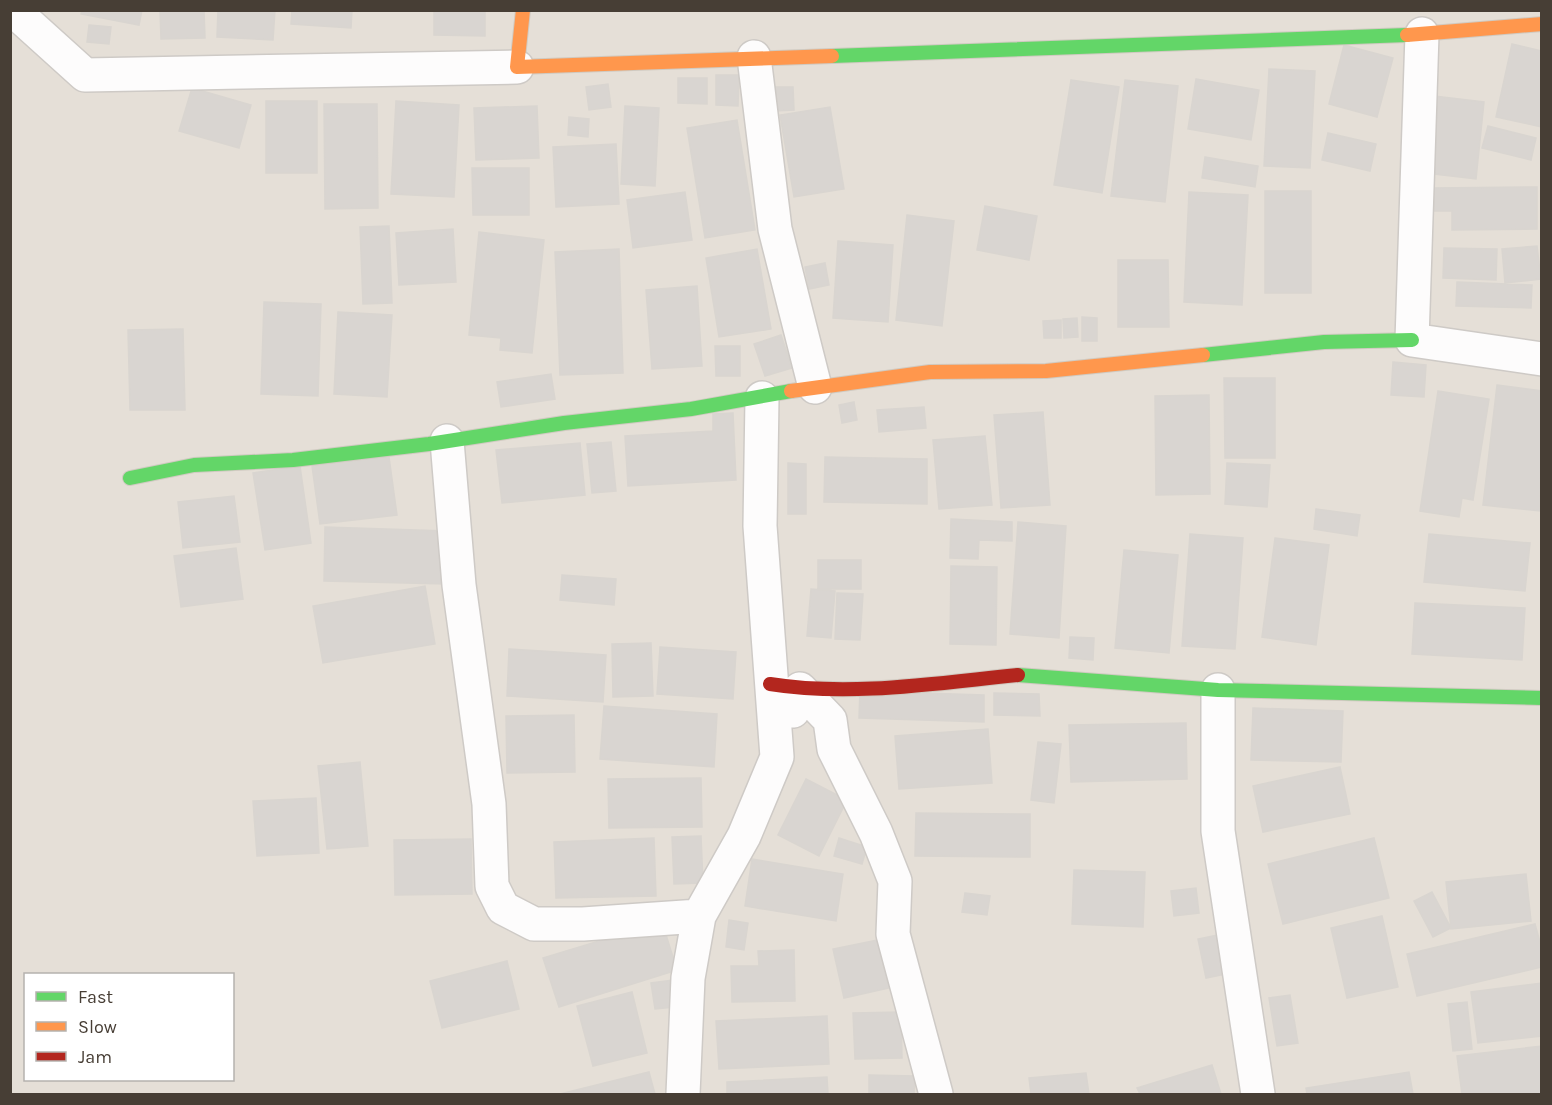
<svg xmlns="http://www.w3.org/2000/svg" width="1552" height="1105" viewBox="0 0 1552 1105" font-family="Karla,sans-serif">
<rect width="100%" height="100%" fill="#f1eeea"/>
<path fill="#e5dfd7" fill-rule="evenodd" d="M 10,11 L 1541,11 L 1541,1094 L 11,1094 ZM 26,974 L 232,974 L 232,1080 L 26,1080 Z"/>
<path fill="#d9d5d1" stroke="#d9d5d0" stroke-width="1.5" d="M 82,10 L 142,10 L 139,25 L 81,14 Z
M 160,10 L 204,10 L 205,38 L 161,39 Z
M 218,10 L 275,10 L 273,40 L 217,37 Z
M 292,10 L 352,10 L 351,28 L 291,24 Z
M 434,10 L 485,10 L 485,36 L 434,35 Z
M 89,25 L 111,27 L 109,44 L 87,42 Z
M 1512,44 L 1542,51 L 1542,127 L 1496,117 Z
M 1344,45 L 1393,58 L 1377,117 L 1329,104 Z
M 1269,69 L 1315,71 L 1310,168 L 1264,166 Z
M 716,75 L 739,75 L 738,106 L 716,105 Z
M 678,78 L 707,78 L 707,104 L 678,103 Z
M 1196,79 L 1259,90 L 1251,140 L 1188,129 Z
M 1071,80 L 1119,87 L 1102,193 L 1054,185 Z
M 1125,80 L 1178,86 L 1165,202 L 1111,196 Z
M 608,84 L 611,107 L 589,110 L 586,87 Z
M 773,87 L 793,87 L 794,110 L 774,111 Z
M 192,88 L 251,105 L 239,148 L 179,131 Z
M 1434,96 L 1484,102 L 1476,179 L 1426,173 Z
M 266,101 L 317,101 L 317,173 L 266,173 Z
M 396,101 L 459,105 L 454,197 L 391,194 Z
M 324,104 L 377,104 L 378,208 L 325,209 Z
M 537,106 L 539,158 L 476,160 L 474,108 Z
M 625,106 L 659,108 L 655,186 L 621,184 Z
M 830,107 L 844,189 L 794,197 L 780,115 Z
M 569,117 L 589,119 L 588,137 L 568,135 Z
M 737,120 L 755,230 L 705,238 L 687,128 Z
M 1488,126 L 1536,138 L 1531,160 L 1482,148 Z
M 1328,133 L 1376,144 L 1370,171 L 1322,160 Z
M 616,144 L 619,204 L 556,207 L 553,147 Z
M 1205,157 L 1258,166 L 1255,187 L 1202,178 Z
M 472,168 L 529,168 L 529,215 L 473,215 Z
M 1537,187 L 1537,229 L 1452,230 L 1452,211 L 1434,211 L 1433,188 Z
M 1265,191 L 1311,191 L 1311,293 L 1265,293 Z
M 685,192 L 692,240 L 633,248 L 627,200 Z
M 1189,192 L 1248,195 L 1242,305 L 1184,302 Z
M 985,206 L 1037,216 L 1029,260 L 977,250 Z
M 907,215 L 954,221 L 942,326 L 896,320 Z
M 389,226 L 392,303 L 363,304 L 360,227 Z
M 453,229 L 456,282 L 399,285 L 396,233 Z
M 479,232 L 544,240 L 532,353 L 500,350 L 501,338 L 469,335 Z
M 838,241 L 893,245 L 888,322 L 833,318 Z
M 1537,246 L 1541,279 L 1505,283 L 1502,249 Z
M 1444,248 L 1497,249 L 1496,280 L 1443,278 Z
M 619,249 L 623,373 L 560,375 L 555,252 Z
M 757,249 L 771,329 L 719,337 L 706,258 Z
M 1118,260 L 1168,260 L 1169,327 L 1118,327 Z
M 825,263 L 829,285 L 809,289 L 805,267 Z
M 1457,282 L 1532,285 L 1531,308 L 1456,306 Z
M 697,286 L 702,366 L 652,369 L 646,290 Z
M 264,302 L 321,304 L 318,396 L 261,394 Z
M 338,312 L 392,315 L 387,397 L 334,394 Z
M 1082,317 L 1097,318 L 1097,341 L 1082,341 Z
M 1077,318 L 1078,337 L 1064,338 L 1063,319 Z
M 1061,320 L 1061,338 L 1044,338 L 1043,321 Z
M 183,329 L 185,410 L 130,410 L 128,330 Z
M 781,335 L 792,368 L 765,376 L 754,344 Z
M 715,346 L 740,346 L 740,376 L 716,376 Z
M 1393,362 L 1426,365 L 1424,397 L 1391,395 Z
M 551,374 L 555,399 L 501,407 L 497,382 Z
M 1224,378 L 1275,378 L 1275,458 L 1225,458 Z
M 1497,385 L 1542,391 L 1540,511 L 1483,505 Z
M 1438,391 L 1489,399 L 1473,500 L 1462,498 L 1459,517 L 1420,511 Z
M 1209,395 L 1210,494 L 1156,495 L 1155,396 Z
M 854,402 L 857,420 L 842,423 L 839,405 Z
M 924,407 L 926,428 L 879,432 L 877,410 Z
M 1043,412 L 1050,505 L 1001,508 L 994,415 Z
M 733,413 L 736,480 L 628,486 L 625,436 L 713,431 L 713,414 Z
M 985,436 L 992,505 L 939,509 L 933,440 Z
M 611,442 L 616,491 L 592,493 L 587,444 Z
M 580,443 L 585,495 L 502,503 L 496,450 Z
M 389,457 L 397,515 L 320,524 L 312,466 Z
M 825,457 L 927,459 L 927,504 L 824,502 Z
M 788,463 L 806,464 L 806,514 L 788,514 Z
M 1227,463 L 1270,465 L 1267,507 L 1225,504 Z
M 300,466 L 311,543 L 265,550 L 253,473 Z
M 234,496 L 240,542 L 183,548 L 178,502 Z
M 1316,509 L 1360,515 L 1357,536 L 1314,529 Z
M 951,519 L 1012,522 L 1012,541 L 979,540 L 978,559 L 950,558 Z
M 1018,522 L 1066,526 L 1059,638 L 1010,634 Z
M 325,527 L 447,531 L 446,584 L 324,581 Z
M 1190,534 L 1243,538 L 1235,649 L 1182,646 Z
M 1429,534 L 1530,543 L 1525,591 L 1424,582 Z
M 1275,538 L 1329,545 L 1316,645 L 1262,637 Z
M 236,548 L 243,599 L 181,607 L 174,556 Z
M 1124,550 L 1178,555 L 1169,653 L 1115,648 Z
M 818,560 L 861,560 L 861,589 L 818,589 Z
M 951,566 L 997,567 L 996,645 L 950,644 Z
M 562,575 L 616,579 L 614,605 L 560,600 Z
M 425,586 L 435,644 L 323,663 L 313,606 Z
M 811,589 L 835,591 L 831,638 L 807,636 Z
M 837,593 L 863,594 L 860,640 L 835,639 Z
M 1415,603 L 1525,608 L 1522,660 L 1412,654 Z
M 1070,637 L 1094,638 L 1093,660 L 1069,658 Z
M 651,643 L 653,696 L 613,697 L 612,644 Z
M 660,647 L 736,652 L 733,699 L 657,694 Z
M 509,649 L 606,655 L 603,702 L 507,696 Z
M 860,691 L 984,695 L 984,722 L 859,718 Z
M 994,693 L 1039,694 L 1040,716 L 994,715 Z
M 604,706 L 717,714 L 714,767 L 600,759 Z
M 1253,708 L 1343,711 L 1341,762 L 1251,760 Z
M 574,715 L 575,772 L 507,773 L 506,716 Z
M 1186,723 L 1187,779 L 1071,782 L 1069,725 Z
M 988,729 L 992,783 L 899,789 L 895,736 Z
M 1038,742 L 1061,744 L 1054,803 L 1031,800 Z
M 360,762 L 368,846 L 327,849 L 318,766 Z
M 1340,767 L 1350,814 L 1263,832 L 1253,786 Z
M 701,778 L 702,827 L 609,828 L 608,779 Z
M 806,779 L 847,800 L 819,856 L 778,835 Z
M 316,798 L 319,853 L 257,856 L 253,801 Z
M 916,813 L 1030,814 L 1030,857 L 915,856 Z
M 701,836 L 703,883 L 674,884 L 672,837 Z
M 654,838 L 656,896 L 556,898 L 554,842 Z
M 839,838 L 867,847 L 862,864 L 834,856 Z
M 1374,838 L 1389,898 L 1283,924 L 1268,864 Z
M 471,839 L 472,894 L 395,895 L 394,840 Z
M 752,859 L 843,874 L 836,921 L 745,906 Z
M 1074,870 L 1145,872 L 1143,927 L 1072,924 Z
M 1526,874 L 1531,921 L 1451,929 L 1446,882 Z
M 1196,888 L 1199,913 L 1174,916 L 1171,891 Z
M 1432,892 L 1451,928 L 1433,937 L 1414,901 Z
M 965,893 L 990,896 L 987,915 L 962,912 Z
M 1382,916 L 1398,987 L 1347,998 L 1331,928 Z
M 729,920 L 748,923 L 744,950 L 726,947 Z
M 662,922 L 677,970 L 559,1007 L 543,958 Z
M 1535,924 L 1542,949 L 1542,967 L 1417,996 L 1407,954 Z
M 1223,934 L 1231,973 L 1206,978 L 1198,939 Z
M 878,940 L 889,988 L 844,998 L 833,949 Z
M 794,950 L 795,1001 L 732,1002 L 731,966 L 759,966 L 758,951 Z
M 507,961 L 519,1009 L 442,1028 L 430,981 Z
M 681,979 L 685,1006 L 655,1009 L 651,983 Z
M 1542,983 L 1542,1036 L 1478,1043 L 1471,992 Z
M 632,992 L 647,1053 L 593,1066 L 577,1006 Z
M 1290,995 L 1298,1043 L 1277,1046 L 1269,998 Z
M 1467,1002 L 1472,1049 L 1453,1051 L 1448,1004 Z
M 901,1012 L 902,1058 L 855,1059 L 853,1013 Z
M 827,1016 L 829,1064 L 719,1069 L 716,1021 Z
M 1542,1046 L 1542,1094 L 1462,1094 L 1457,1056 Z
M 1212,1065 L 1221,1094 L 1140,1094 L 1137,1088 Z
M 649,1072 L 655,1094 L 560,1094 Z
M 1409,1072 L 1413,1094 L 1307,1094 L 1306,1088 Z
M 1086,1073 L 1089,1094 L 1031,1094 L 1029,1078 Z
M 869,1075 L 915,1076 L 914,1094 L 869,1094 Z
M 827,1077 L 828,1094 L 727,1094 L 727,1082 Z"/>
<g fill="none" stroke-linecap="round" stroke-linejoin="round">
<g stroke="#cecac6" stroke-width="36">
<path id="street" d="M 13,10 L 85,75 L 517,67
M 1422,34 L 1412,340 L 1542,359
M 754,57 L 775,229 L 815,387
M 447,441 L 459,585 L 489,804 L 492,886 L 503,908 L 534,924 L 583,924 L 699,916
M 1218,690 L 1218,831 L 1258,1094
M 793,711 L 800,689 L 830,720 L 834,749 L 876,833 L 895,881 L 893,934 L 936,1094
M 683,1094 L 688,978 L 699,916 L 744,836 L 777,757 L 760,526 L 762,398"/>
</g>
<g stroke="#d0cac1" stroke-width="16">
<path id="fast" d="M 832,56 L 1407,35
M 1203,355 L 1324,342 L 1412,340
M 130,478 L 194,465 L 293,460 L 429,444 L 564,423 L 691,409 L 791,391
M 1018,675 L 1218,690 L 1542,698"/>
</g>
<g stroke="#d0cac1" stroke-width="16">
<path id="slow" d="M 523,10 L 517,67 L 832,56
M 1407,35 L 1542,24
M 791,391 L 930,372 L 1046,371 L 1203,355"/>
</g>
<g stroke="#d0cac1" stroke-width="16">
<path id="jam" d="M 770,684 C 851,697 937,683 1018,675"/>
</g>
<use href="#street" stroke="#fdfcfc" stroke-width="33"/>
<use href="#fast" stroke="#63d668" stroke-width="14"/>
<use href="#slow" stroke="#ff974d" stroke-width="14"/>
<use href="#jam" stroke="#b3261e" stroke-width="14"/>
</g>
<rect width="1552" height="1105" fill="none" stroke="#473e35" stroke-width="24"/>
<rect x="24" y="973" width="210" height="108" fill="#ffffff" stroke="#b5b2ae" stroke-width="1.5"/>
<rect x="36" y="992" width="30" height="9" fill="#63d668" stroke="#b5b2ae" stroke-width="1.5"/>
<text x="78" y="1003" font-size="18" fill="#473e35">Fast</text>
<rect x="36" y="1022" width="30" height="9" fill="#ff974d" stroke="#b5b2ae" stroke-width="1.5"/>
<text x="78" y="1033" font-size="18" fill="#473e35">Slow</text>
<rect x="36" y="1052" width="30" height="9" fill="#b3261e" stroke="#b5b2ae" stroke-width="1.5"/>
<text x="78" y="1063" font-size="18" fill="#473e35">Jam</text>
</svg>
